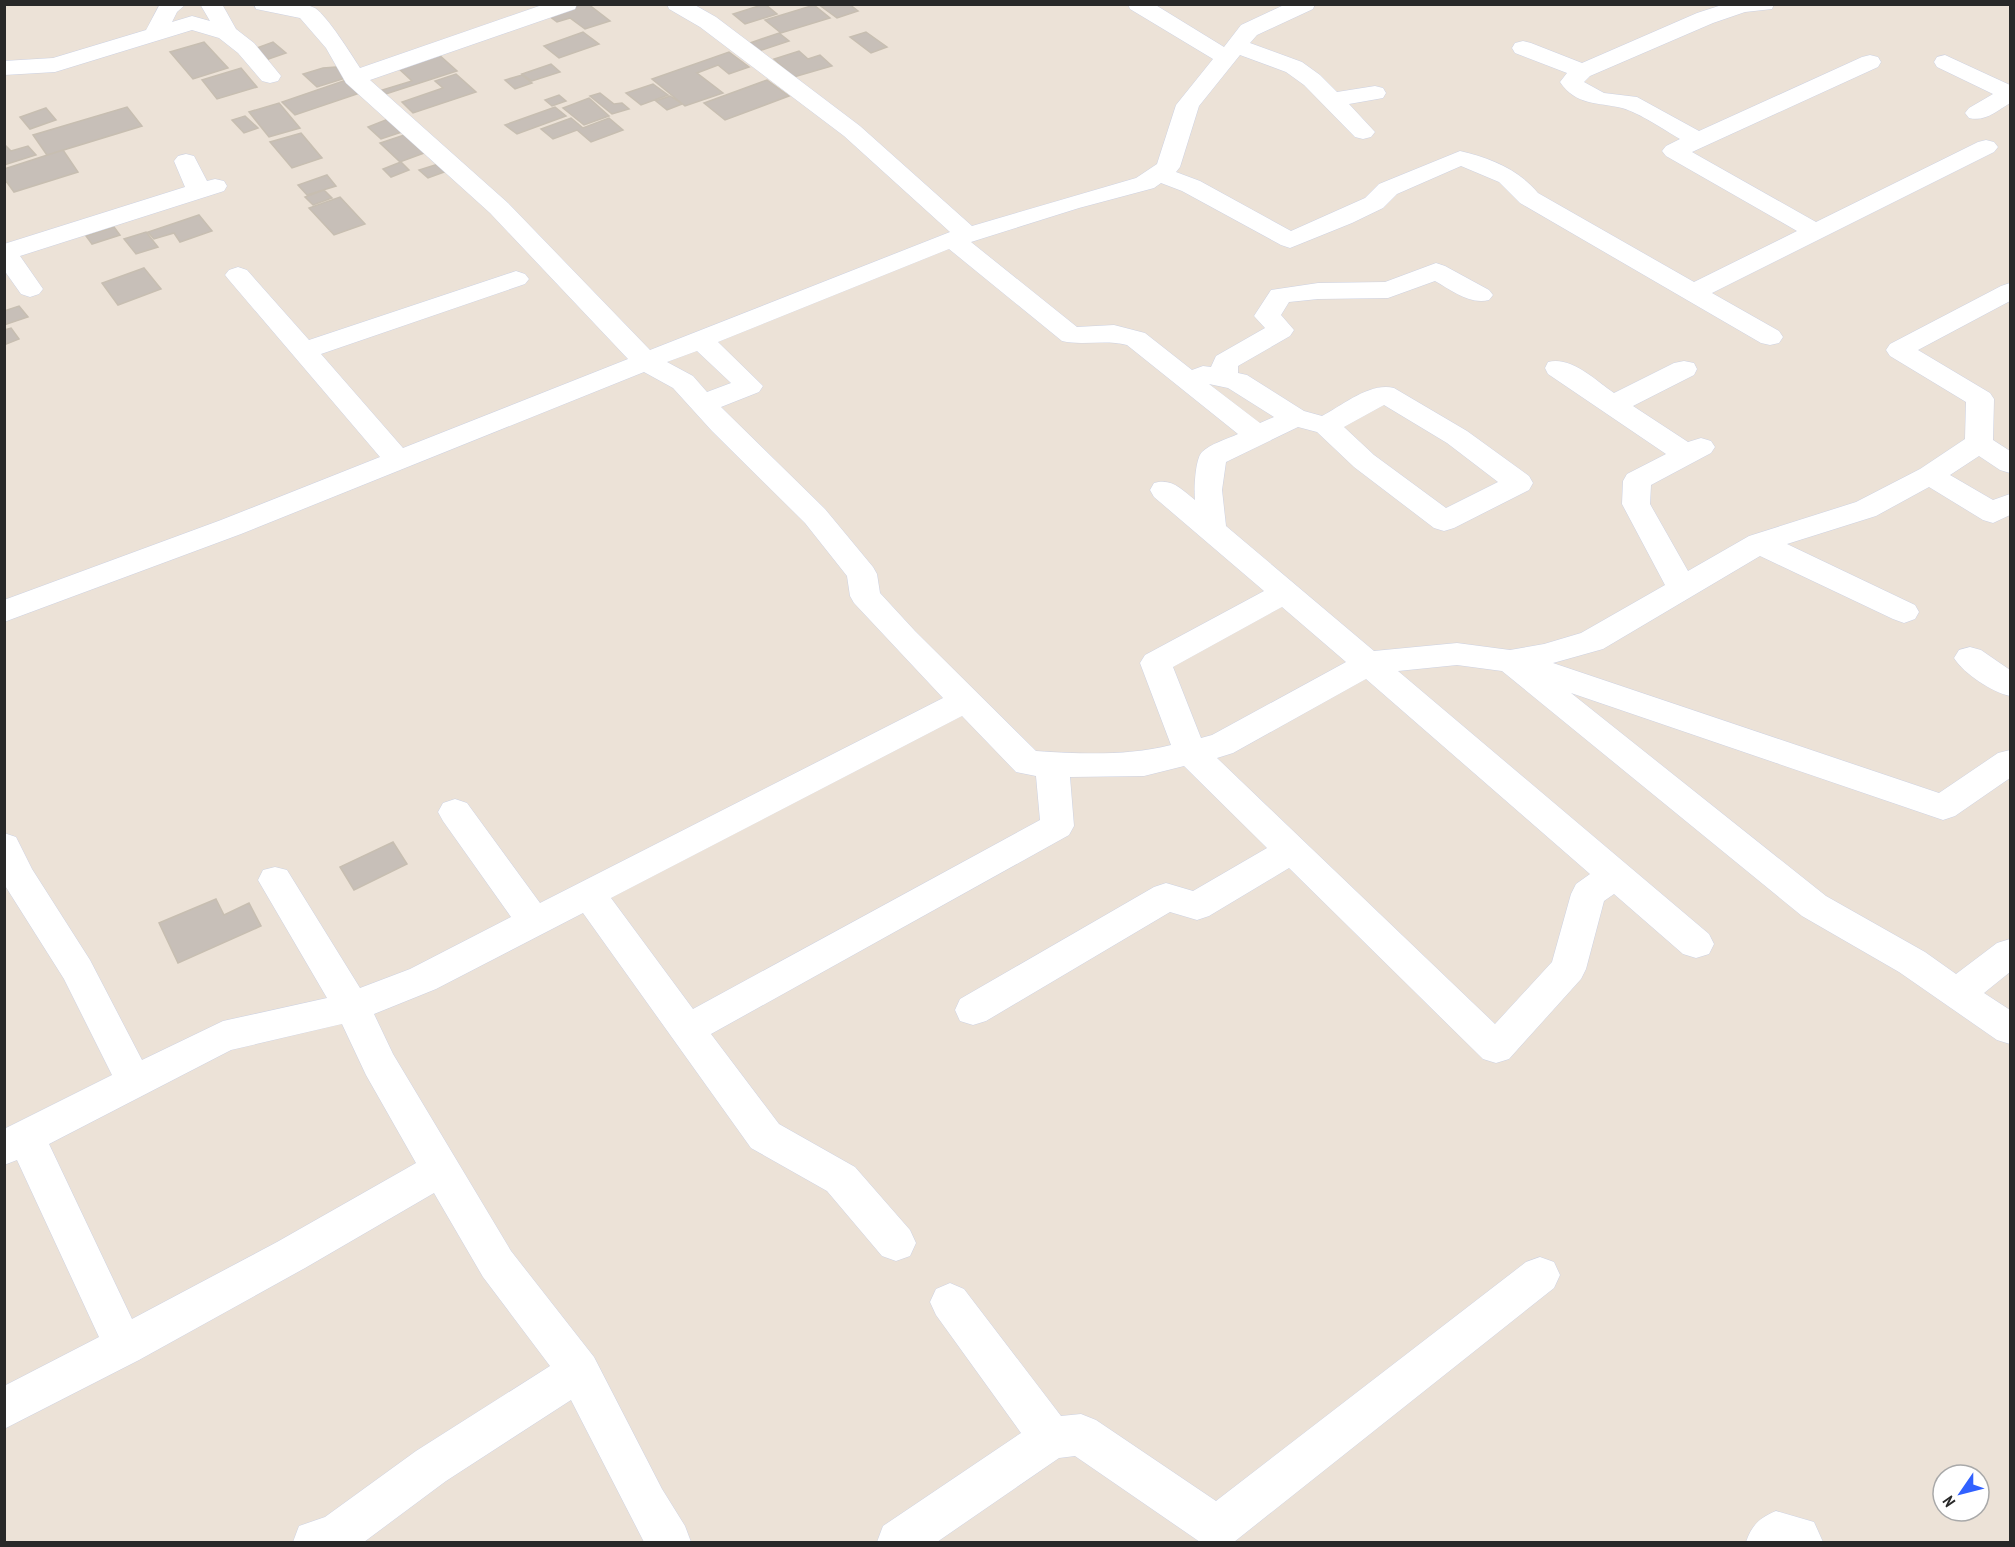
<svg xmlns="http://www.w3.org/2000/svg" width="2015" height="1547" viewBox="0 0 2015 1547" font-family="'PT Sans Narrow',sans-serif">
<rect width="100%" height="100%" fill="#ece2d7"/>
<path fill="#c7bfb8" stroke="#c7beb1" stroke-width="1.5" d="M 581,4 L 588,4 L 610,21 L 585,29 L 570,18 L 557,22 L 549,16 Z
M 765,4 L 777,14 L 745,24 L 733,14 Z
M 818,4 L 849,4 L 858,11 L 837,18 Z
M 814,5 L 830,18 L 781,33 L 765,20 Z
M 583,32 L 599,44 L 559,58 L 544,46 Z
M 866,32 L 887,47 L 871,53 L 850,37 Z
M 779,33 L 789,41 L 756,52 L 747,44 Z
M 204,42 L 228,68 L 193,79 L 170,52 Z
M 273,42 L 286,53 L 266,60 L 254,49 Z
M 799,51 L 808,59 L 820,55 L 832,66 L 794,77 L 774,59 Z
M 729,52 L 749,67 L 729,74 L 718,65 L 697,73 L 723,93 L 685,106 L 652,79 Z
M 437,53 L 457,71 L 386,94 L 382,90 L 412,81 L 396,66 Z
M 551,64 L 560,72 L 532,81 L 522,74 Z
M 336,67 L 346,78 L 317,87 L 303,74 L 323,68 Z
M 241,68 L 257,87 L 217,99 L 202,80 Z
M 456,74 L 476,92 L 413,113 L 402,102 L 443,88 L 435,81 Z
M 522,75 L 532,83 L 515,89 L 505,80 Z
M 346,80 L 360,93 L 295,115 L 282,102 Z
M 767,80 L 789,96 L 725,120 L 704,103 Z
M 653,84 L 668,95 L 641,105 L 626,93 Z
M 600,93 L 614,104 L 622,103 L 629,109 L 612,114 L 590,96 Z
M 559,95 L 566,101 L 552,106 L 545,100 Z
M 670,96 L 682,104 L 667,110 L 656,101 Z
M 589,98 L 609,116 L 584,125 L 563,108 Z
M 279,103 L 300,128 L 269,137 L 249,112 Z
M 127,107 L 142,126 L 47,155 L 33,135 Z
M 555,107 L 566,116 L 517,134 L 505,125 Z
M 46,108 L 56,120 L 30,129 L 20,117 Z
M 245,116 L 258,128 L 244,133 L 232,120 Z
M 571,118 L 583,128 L 609,118 L 623,130 L 591,142 L 577,130 L 553,139 L 541,129 Z
M 388,119 L 402,132 L 381,139 L 368,127 Z
M 301,133 L 322,158 L 292,168 L 270,142 Z
M 407,134 L 427,152 L 400,162 L 380,143 Z
M 4,144 L 11,151 L 28,146 L 36,155 L 4,165 Z
M 63,150 L 78,172 L 14,192 L 6,181 L 4,182 L 4,169 Z
M 401,162 L 409,170 L 391,177 L 383,169 Z
M 438,164 L 447,171 L 428,178 L 419,170 Z
M 327,175 L 336,186 L 307,195 L 298,185 Z
M 324,190 L 332,198 L 313,205 L 305,197 Z
M 340,197 L 365,224 L 334,235 L 309,208 Z
M 199,215 L 212,231 L 180,242 L 174,233 L 154,239 L 148,232 Z
M 114,227 L 120,235 L 92,244 L 86,236 Z
M 146,232 L 158,247 L 136,254 L 124,239 Z
M 144,268 L 161,289 L 118,305 L 102,283 Z
M 19,306 L 28,317 L 4,325 L 4,311 Z
M 11,328 L 19,339 L 4,345 L 4,330 Z
M 393,842 L 407,864 L 354,890 L 340,867 Z
M 216,899 L 224,915 L 249,903 L 261,926 L 178,963 L 159,923 Z"/>
<g fill="none" stroke-linecap="round" stroke-linejoin="round">
<g stroke="#cdd2e3" stroke-width="1">
<path id="minor" d="M 160,4 L 186,4 L 177,12 L 172,22 L 192,16 L 210,21 L 200,4 L 222,4 L 236,29 L 254,43 L 281,76 L 278,81 L 270,83 L 262,81 L 238,53 L 219,38 L 192,30 L 55,72 L 4,75 L 4,61 L 53,58 L 146,30 Z
M 254,4 C 271,4 299,0 315,8 C 328,17 351,54 360,68 L 545,4 L 577,4 L 575,9 L 370,80 L 508,203 L 650,350 L 950,232 L 844,136 L 700,27 L 669,9 L 667,4 L 693,4 L 716,17 L 860,126 L 972,226 L 1136,178 L 1157,164 L 1176,105 L 1213,59 L 1130,9 L 1128,4 L 1154,4 L 1224,47 L 1241,25 L 1286,4 L 1315,4 L 1313,9 L 1257,35 L 1250,43 L 1302,62 L 1320,75 L 1337,92 L 1375,86 L 1383,88 L 1386,93 L 1383,98 L 1349,104 L 1375,132 L 1371,137 L 1363,139 L 1355,137 L 1304,85 L 1286,72 L 1240,55 L 1199,106 L 1180,167 L 1176,172 L 1200,181 L 1291,231 L 1365,198 L 1379,184 L 1460,151 C 1490,158 1518,169 1538,193 L 1694,282 L 1797,231 L 1666,156 L 1662,151 L 1666,146 L 1680,139 C 1664,130 1640,113 1622,108 C 1598,102 1576,106 1560,82 L 1567,73 L 1515,53 L 1512,48 L 1515,43 L 1523,41 L 1531,43 L 1582,63 L 1697,13 L 1725,4 L 1774,4 L 1772,9 L 1745,12 L 1713,23 L 1590,76 L 1584,82 L 1604,93 L 1637,97 L 1699,131 L 1862,57 L 1870,55 L 1878,57 L 1881,62 L 1878,67 L 1692,152 L 1816,222 L 1978,142 L 1986,140 L 1994,142 L 1998,147 L 1994,152 L 1712,293 L 1779,331 L 1783,337 L 1779,343 L 1770,345 L 1761,343 L 1520,203 L 1499,182 L 1461,166 L 1397,194 L 1383,208 L 1352,223 L 1290,248 L 1281,245 L 1182,191 L 1161,183 L 1154,188 L 1079,208 L 971,242 L 1077,327 L 1114,325 L 1145,333 L 1192,370 L 1203,366 L 1211,367 L 1216,356 L 1265,328 L 1254,316 L 1271,290 L 1318,283 L 1385,282 L 1436,263 L 1445,266 L 1489,290 L 1493,295 L 1489,300 C 1470,305 1451,290 1435,281 L 1388,298 L 1318,299 L 1289,302 L 1281,315 L 1294,330 L 1290,336 L 1238,366 L 1238,373 L 1247,375 L 1304,411 L 1322,416 C 1343,405 1370,382 1394,388 L 1467,431 L 1529,476 L 1533,483 L 1529,490 L 1454,528 L 1444,531 L 1434,528 L 1354,467 L 1317,432 L 1298,427 L 1226,462 L 1222,490 L 1226,526 L 1374,651 L 1457,643 L 1510,650 L 1544,644 L 1581,633 L 1665,585 L 1622,504 L 1623,481 L 1627,474 L 1666,454 L 1548,374 L 1545,368 L 1548,362 C 1572,356 1596,381 1614,393 L 1674,363 L 1684,361 L 1694,363 L 1697,369 L 1694,375 L 1633,406 L 1688,442 L 1701,438 L 1711,441 L 1715,447 L 1711,453 L 1651,485 L 1650,504 L 1688,571 L 1749,536 L 1856,502 L 1920,469 L 1965,439 L 1966,402 L 1890,356 L 1886,350 L 1890,344 L 2001,286 L 2010,283 L 2010,301 L 1918,350 L 1990,393 L 1994,399 L 1993,440 L 2010,451 L 2010,473 L 2000,470 L 1979,456 L 1950,475 L 1993,500 L 2010,494 L 2010,515 L 1993,523 L 1983,520 L 1929,487 L 1876,516 L 1787,544 L 1915,605 L 1919,612 L 1915,619 L 1904,623 L 1893,619 L 1760,556 L 1603,649 L 1553,663 L 1939,793 L 1998,753 L 2010,750 L 2010,778 L 1955,816 L 1943,820 L 1571,693 L 1826,896 L 1925,952 L 1956,974 L 1997,943 L 2010,939 L 2010,972 L 1984,993 L 2010,1010 L 2010,1044 L 1997,1040 L 1899,972 L 1802,916 L 1502,671 L 1457,665 L 1398,671 L 1709,934 L 1714,944 L 1709,954 L 1696,958 L 1683,954 L 1614,894 L 1604,901 L 1586,969 L 1581,979 L 1509,1059 L 1496,1063 L 1483,1059 L 1289,868 L 1209,916 L 1197,920 L 1170,912 L 986,1021 L 973,1025 L 960,1021 L 955,1010 L 960,999 L 1154,887 L 1166,883 L 1193,891 L 1267,848 L 1184,766 L 1144,776 L 1070,777 L 1074,826 L 1069,835 L 711,1034 L 779,1124 L 855,1167 L 910,1230 L 916,1243 L 910,1256 L 896,1261 L 882,1256 L 827,1191 L 751,1148 L 583,913 L 436,989 L 374,1014 L 393,1054 L 511,1251 L 594,1357 L 662,1489 L 685,1526 L 691,1542 L 644,1542 L 571,1400 L 446,1481 L 364,1542 L 293,1542 L 299,1526 L 325,1517 L 416,1451 L 550,1366 L 483,1277 L 434,1193 L 305,1268 L 139,1360 L 4,1429 L 4,1386 L 99,1337 L 17,1160 L 4,1165 L 4,1129 L 112,1075 L 64,979 L 4,884 L 4,833 L 16,837 L 32,869 L 90,960 L 142,1060 L 223,1021 L 327,998 L 258,880 L 263,870 L 275,867 L 287,870 L 360,988 L 410,969 L 511,917 L 443,821 L 438,812 L 443,803 L 455,799 L 467,803 L 540,903 L 943,698 L 854,603 L 850,596 L 847,576 L 805,523 L 712,431 L 673,388 L 644,372 L 241,534 L 4,622 L 4,600 L 221,520 L 380,457 L 229,280 L 225,275 L 229,270 L 238,267 L 247,270 L 309,340 L 516,271 L 525,274 L 529,279 L 525,284 L 321,354 L 403,448 L 628,359 L 490,213 L 346,83 L 326,48 L 300,18 L 256,9 ZM 949,249 L 1062,341 C 1083,346 1105,339 1127,345 L 1238,434 C 1227,439 1210,444 1202,452 C 1195,459 1194,490 1195,500 C 1181,489 1172,478 1154,483 L 1150,490 L 1154,497 L 1264,591 L 1145,655 L 1140,663 L 1171,745 C 1127,756 1082,754 1036,751 L 915,631 L 880,593 L 877,574 L 873,567 L 825,509 L 721,407 L 759,392 L 763,386 L 718,342 ZM 697,351 L 731,383 L 707,392 L 693,376 L 667,362 ZM 1209,384 L 1228,388 L 1274,417 L 1260,423 ZM 1384,405 L 1447,443 L 1498,482 L 1446,508 L 1374,455 L 1344,427 ZM 1282,607 L 1346,662 L 1212,735 L 1201,738 L 1173,667 ZM 1366,679 L 1590,874 L 1576,884 L 1571,894 L 1552,962 L 1495,1024 L 1217,758 L 1233,753 ZM 962,716 L 1016,772 L 1036,776 L 1040,820 L 693,1009 L 611,898 ZM 342,1024 L 366,1075 L 416,1163 L 277,1242 L 132,1319 L 49,1144 L 231,1050 Z
M 1945,55 L 2010,85 L 2010,103 C 1997,111 1985,122 1969,118 L 1965,113 L 1969,108 L 1993,94 L 1937,67 L 1934,62 L 1937,57 Z
M 186,154 L 194,156 L 207,181 L 215,179 L 224,181 L 227,186 L 224,191 L 20,256 L 43,289 L 39,294 L 30,297 L 21,294 L 4,270 L 4,244 L 185,187 L 174,161 L 178,156 Z
M 1970,647 L 1981,650 L 2010,670 L 2010,696 C 1992,692 1964,674 1954,658 L 1959,650 Z
M 1540,1257 L 1554,1262 L 1560,1275 L 1554,1288 L 1234,1542 L 1200,1542 L 1075,1456 L 1059,1458 L 937,1542 L 877,1542 L 883,1526 L 1021,1433 L 936,1315 L 930,1302 L 936,1289 L 950,1283 L 964,1289 L 1061,1416 L 1081,1414 L 1096,1420 L 1216,1501 L 1526,1262 Z
M 1776,1511 L 1814,1522 L 1823,1542 L 1746,1542 C 1752,1525 1759,1518 1776,1511 Z"/>
</g>
<use href="#minor" fill="#fff" fill-rule="evenodd"/>
</g>
<rect width="2015" height="1547" fill="none" stroke="#282828" stroke-width="12"/>
<g transform="translate(1961 1493) rotate(235)"><circle r="28" fill="#ffffff" stroke="#a9a9a9" stroke-width="1.5"/>
<path d="M0-4.5L10 22L0 15L-10 22Z" fill="#3161ff"/>
<text y="-9" font-size="16" font-weight="bold" text-anchor="middle" fill="#282828">N</text>
</g>
</svg>
